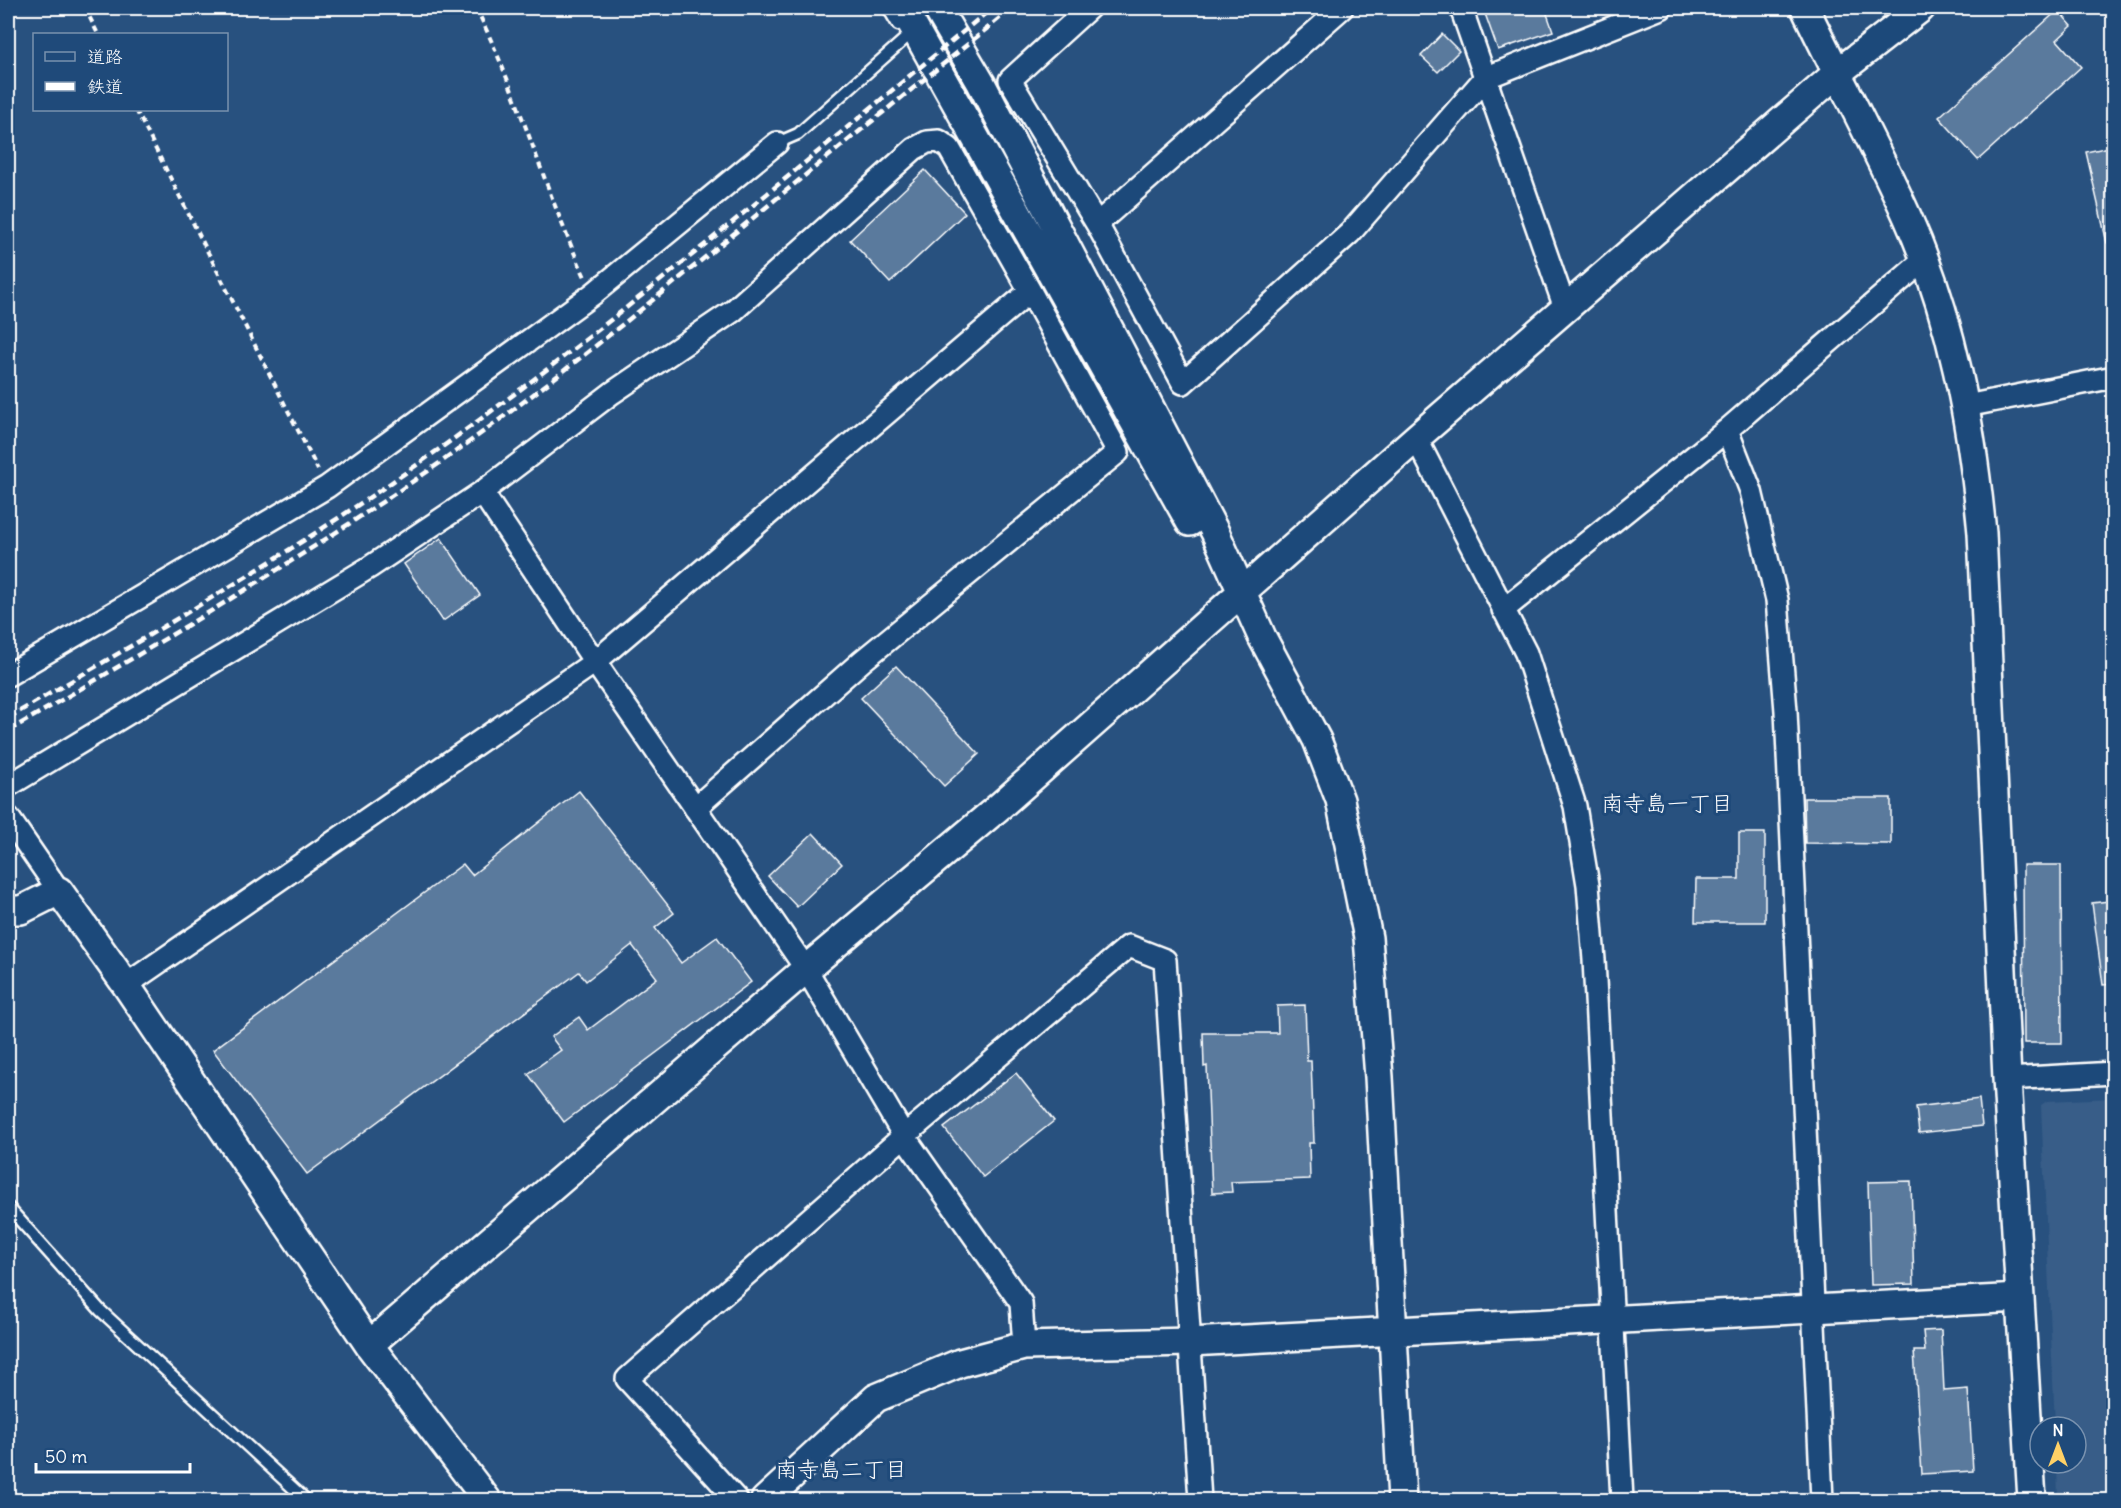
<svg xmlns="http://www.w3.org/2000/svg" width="2121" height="1508" viewBox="0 0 2121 1508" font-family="Delius,'Klee One',sans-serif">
<rect width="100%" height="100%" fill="#28517f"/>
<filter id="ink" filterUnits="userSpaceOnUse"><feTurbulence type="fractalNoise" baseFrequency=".0167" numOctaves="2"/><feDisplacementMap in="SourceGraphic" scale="12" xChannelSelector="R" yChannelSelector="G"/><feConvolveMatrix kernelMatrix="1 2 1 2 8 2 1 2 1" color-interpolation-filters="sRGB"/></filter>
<g filter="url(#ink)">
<path fill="#375d88" d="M 2113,1098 L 2113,1500 L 2058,1500 L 2057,1463 L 2076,1463 L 2076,1427 L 2055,1427 L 2041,1105 L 2047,1101 Z"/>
<path fill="#5a7a9d" stroke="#fff" stroke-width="1.5" d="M 1483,8 L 1545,8 L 1553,31 L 1498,50 Z
M 2058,10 L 2072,26 L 2057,40 L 2081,67 L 1978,160 L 1939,117 Z
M 1442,34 L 1459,51 L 1438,72 L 1421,56 Z
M 2114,146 L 2114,242 L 2107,243 L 2086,152 Z
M 925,170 L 965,213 L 890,283 L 850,240 Z
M 441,538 L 480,595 L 443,621 L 404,564 Z
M 896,666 L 979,754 L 944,786 L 861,698 Z
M 579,791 L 674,913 L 655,928 L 681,963 L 717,937 L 751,982 L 564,1122 L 528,1074 L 561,1050 L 551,1037 L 579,1017 L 588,1030 L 657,978 L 632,945 L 586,981 L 579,972 L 307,1174 L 213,1050 L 463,864 L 472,875 Z
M 1804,798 L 1891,798 L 1891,844 L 1805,843 Z
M 813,833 L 842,864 L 797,907 L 768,876 Z
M 1739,833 L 1765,833 L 1765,922 L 1695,922 L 1696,879 L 1739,879 Z
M 2023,865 L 2061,865 L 2062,1043 L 2024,1043 Z
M 2109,901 L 2114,938 L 2114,984 L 2103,985 L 2092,903 Z
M 1305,1005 L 1307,1061 L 1311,1061 L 1314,1143 L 1309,1143 L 1310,1179 L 1231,1182 L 1232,1192 L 1212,1193 L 1207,1066 L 1204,1067 L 1203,1033 L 1278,1033 L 1277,1006 Z
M 1016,1073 L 1054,1121 L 983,1177 L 944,1128 Z
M 1979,1099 L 1982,1126 L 1919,1133 L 1916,1107 Z
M 1911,1181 L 1914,1284 L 1871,1285 L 1868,1182 Z
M 1941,1330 L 1944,1391 L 1968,1389 L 1973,1471 L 1922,1474 L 1914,1351 L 1925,1351 L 1923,1331 Z"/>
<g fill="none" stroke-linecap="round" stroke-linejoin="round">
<g stroke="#fff" stroke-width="15">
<path id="service" d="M 888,8 L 898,25
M 777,143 L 798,134 L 915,30
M 8,1207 L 100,1310 L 306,1500"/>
</g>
<g stroke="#fff" stroke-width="26">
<path id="minor" d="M 1089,8 L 1010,80 L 1097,224 L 1183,383 L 1350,233 L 1485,78 L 1661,8
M 1461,8 L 1565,308
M 1097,224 L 1342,8
M 1966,406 L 2114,377
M 1727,430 L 1751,491 L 1777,600 L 1786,711 L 1822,1500
M 1416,438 L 1526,653 L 1575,806 L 1588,885 L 1594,960 L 1622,1500
M 482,492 L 595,662 L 806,969 L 904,1136 L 1021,1303 L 1024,1346
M 1503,610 L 1727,430 L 1924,260
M 8,675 L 327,487 L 593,294 L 777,143
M 8,786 L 370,567 L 482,492 L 612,393 L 733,311 L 914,149 L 927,142 L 939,141 L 949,148 L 1030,291 L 1118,452 L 862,661 L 695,808
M 8,817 L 59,891
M 126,985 L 595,662 L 1030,291
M 2007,1079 L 2114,1073
M 737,1500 L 627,1379 L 904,1136 L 1129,946 L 1165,960 L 1200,1500"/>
</g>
<g stroke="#fff" stroke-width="32">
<path id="tertiary" d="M 903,8 L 1190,522
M 937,8 L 981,83 L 1215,532 L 1262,637 L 1317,740 L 1340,800 L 1368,938 L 1379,1077 L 1402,1500
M 1805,8 C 1838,77 1875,145 1907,216 C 1952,316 1972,425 1982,533 L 2007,1079 L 2032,1500
M 8,910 L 21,910 L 59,891 L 126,985 L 369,1345 L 487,1500
M 369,1345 L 806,969 L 1000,806 L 1416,438 L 1836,74 L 1921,8
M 765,1500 L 876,1398 L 960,1363 L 1024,1346 L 1190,1342 L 2020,1298"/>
</g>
<path stroke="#fff" stroke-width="4" stroke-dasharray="6 4.5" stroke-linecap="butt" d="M 85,8 L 98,34
M 476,8 C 519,95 544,189 585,277
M 136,110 L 318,470"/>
<use href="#service" stroke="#1f4a7a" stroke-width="10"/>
<use href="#minor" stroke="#1f4a7a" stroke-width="21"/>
<use href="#tertiary" stroke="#1f4a7a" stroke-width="27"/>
<path stroke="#fff" stroke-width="4.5" stroke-dasharray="9 4.5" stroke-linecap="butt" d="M 8,718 C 150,635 294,552 428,457 C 624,318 806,160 992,8
M 8,731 C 152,648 294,563 431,469 C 549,387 659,295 770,204 C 850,138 932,74 1012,8"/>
</g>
</g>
<g text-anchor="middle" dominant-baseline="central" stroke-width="6" stroke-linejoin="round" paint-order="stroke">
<g font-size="22" fill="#fff" stroke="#1f4a7a">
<text x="1667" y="803">南寺島一丁目</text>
<text x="841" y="1469">南寺島二丁目</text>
</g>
</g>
<rect width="2121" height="1508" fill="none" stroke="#1f4a7a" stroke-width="30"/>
<rect x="15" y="15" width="2091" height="1478" fill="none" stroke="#fff" stroke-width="2" filter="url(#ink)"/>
<rect x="33" y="33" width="195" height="78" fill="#1f4a7a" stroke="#7992af" stroke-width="1.5"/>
<rect x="45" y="52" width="30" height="9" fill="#1f4a7a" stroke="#7992af" stroke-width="1.5"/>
<text x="87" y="63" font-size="18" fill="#ffffff">道路</text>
<rect x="45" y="82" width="30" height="9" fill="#ffffff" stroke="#7992af" stroke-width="1.5"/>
<text x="87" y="93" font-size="18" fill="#ffffff">鉄道</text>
<g transform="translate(2058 1445)"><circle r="28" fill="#1f4a7a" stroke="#7992af" stroke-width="1.5"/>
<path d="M0-4.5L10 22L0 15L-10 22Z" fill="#ffd166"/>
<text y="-9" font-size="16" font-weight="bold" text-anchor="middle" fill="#ffffff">N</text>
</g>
<path d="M36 1463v9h154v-9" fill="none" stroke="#ffffff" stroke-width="3"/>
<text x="45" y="1463" font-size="18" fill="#ffffff" stroke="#1f4a7a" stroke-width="4.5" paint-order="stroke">50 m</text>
</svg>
